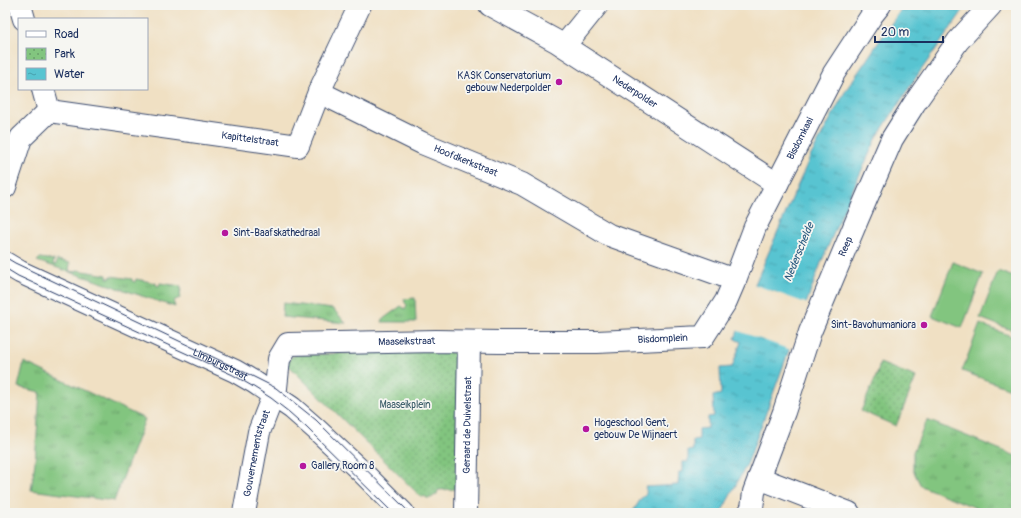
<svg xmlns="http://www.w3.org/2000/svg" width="1021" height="518" viewBox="0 0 1021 518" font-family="Pangolin,sans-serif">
<defs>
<pattern id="grass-tufts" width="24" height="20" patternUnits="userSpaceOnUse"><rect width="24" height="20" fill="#82c57f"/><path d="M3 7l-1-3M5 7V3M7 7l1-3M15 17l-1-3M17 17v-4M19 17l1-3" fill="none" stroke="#6aa06b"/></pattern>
<pattern id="park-dots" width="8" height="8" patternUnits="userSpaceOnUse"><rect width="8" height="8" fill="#82c57f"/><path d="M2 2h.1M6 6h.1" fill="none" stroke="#6aa06b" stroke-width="1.8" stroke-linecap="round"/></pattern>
<pattern id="water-ripples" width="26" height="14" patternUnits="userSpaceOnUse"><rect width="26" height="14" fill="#58c4d1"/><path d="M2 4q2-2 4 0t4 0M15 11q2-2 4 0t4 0" fill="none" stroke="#48a0ad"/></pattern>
</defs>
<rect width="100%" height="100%" fill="#f6f6f2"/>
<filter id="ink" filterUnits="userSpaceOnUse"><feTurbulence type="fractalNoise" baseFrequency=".025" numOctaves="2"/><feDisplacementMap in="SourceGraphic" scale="8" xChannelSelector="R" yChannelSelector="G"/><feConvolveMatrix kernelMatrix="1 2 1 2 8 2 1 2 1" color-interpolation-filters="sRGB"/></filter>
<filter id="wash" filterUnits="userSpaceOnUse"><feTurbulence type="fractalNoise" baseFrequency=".012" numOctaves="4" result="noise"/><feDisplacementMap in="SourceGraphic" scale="16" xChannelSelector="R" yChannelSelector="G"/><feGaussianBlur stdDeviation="0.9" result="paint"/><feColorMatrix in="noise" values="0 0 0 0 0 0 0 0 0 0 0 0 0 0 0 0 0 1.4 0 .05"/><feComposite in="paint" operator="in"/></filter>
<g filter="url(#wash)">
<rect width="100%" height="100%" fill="#f0e0c3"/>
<path fill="url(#grass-tufts)" stroke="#4e7a6e" d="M 40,258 L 54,260 L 53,264 L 56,265 L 57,260 L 70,263 L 69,271 L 76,272 L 77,270 L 107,275 L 107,278 L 111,278 L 111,276 L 132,279 L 132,281 L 135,282 L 136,279 L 156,283 L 156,285 L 159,286 L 160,283 L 181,286 L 180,298 L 175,300 L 174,303 L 175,307 L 37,261 Z
M 415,298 L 416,322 L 382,322 L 383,319 L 401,306 L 405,309 L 407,305 L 405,303 L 404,299 Z
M 283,303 L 333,309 L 346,323 L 282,317 Z
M 24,362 L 145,419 L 114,501 L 31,490 L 35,462 L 40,392 L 18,387 Z
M 927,420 L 1016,456 L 1016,513 L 989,513 L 921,486 L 913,470 L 913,452 Z"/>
<path fill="url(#park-dots)" stroke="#4e7a6e" d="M 450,350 L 450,352 L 454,353 L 457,358 L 459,358 L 457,489 L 438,490 L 437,494 L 431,498 L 427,498 L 424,496 L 422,498 L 287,364 L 291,357 L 296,355 Z
M 880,363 L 916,377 L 896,426 L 861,411 L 877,374 Z"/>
<path fill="#82c57f" stroke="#4e7a6e" d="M 953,262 L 983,274 L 962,328 L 932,316 Z
M 998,271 L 1016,278 L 1016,332 L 980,318 Z
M 980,324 L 1016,338 L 1016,391 L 962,371 Z"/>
<path fill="url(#water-ripples)" stroke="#3a7a98" d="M 904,5 L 967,5 L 917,76 L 877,137 L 847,202 L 821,263 L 748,462 L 721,513 L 632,513 L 642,497 C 647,496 647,491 645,487 L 678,485 L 679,472 L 683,472 L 683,462 L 688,462 L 688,451 L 693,450 L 693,440 L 699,439 L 699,429 L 708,428 L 708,417 L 714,416 L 713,396 L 721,394 L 720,368 L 732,367 L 741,342 L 735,339 L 755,284 L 810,157 L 846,90 Z"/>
<path fill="#f0e0c3" d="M 753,284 L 808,304 L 791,350 L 736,330 Z"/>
</g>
<g filter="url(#ink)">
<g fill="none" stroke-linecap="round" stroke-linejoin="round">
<g stroke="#3b4a6d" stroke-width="24">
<g id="minor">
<path d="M 20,5 L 24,19"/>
<path id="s1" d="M 490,5 L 556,41 L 777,184"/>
<path d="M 564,46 L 597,5"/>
<path d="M 43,89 L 49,111"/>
<path id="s2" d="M 319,92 L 422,143 L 522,184 L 609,235 L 735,280"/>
<path id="s3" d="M 49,111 L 298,146 L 319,92 L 360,5"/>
<path d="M 5,187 L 21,138 L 49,111"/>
<path id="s4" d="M 5,263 L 20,272 L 235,371 L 254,382 L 292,408 L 316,429 L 362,472 L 403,513"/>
<path d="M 759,478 L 849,513"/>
<path id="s5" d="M 244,513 L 259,432 L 276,388 L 279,359 L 288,344 L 436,341 L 499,342 L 597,342 L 703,337 L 726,301 L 735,280 L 755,227 L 834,73 L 872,15 L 880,5"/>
<path id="s6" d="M 466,513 L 469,342"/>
<path id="s7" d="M 749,513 L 752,508 L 754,492 L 784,412 L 810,332 L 857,220 L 892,139 L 914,104 L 958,41 L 991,5"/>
</g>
</g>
<use href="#minor" stroke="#fff" stroke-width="22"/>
<path stroke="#1b2f5e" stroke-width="1" d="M 5,257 L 15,263 L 236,368 L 276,388 L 316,420 L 410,513
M 5,268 L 18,276 L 233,375 L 252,386 L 271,398 L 289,412 L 306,427 L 393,513"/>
</g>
</g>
<g fill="#b5179e" stroke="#f6f6f2" stroke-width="1.5">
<circle cx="559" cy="82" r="4"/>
<circle cx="225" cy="233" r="4"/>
<circle cx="924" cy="325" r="4"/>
<circle cx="586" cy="429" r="4"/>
<circle cx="303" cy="466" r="4"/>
</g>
<g text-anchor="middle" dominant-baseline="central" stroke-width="3.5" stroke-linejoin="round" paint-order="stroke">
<g font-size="10" fill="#1b2f5e" stroke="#f6f6f2" text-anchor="start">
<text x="551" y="76" text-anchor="end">KASK Conservatorium<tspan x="551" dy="12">gebouw Nederpolder</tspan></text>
<text x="233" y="233">Sint-Baafskathedraal</text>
<text x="916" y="325" text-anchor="end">Sint-Bavohumaniora</text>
<text x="594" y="423">Hogeschool Gent,<tspan x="594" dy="12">gebouw De Wijnaert</tspan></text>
<text x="311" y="466">Gallery Room 8</text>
</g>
<g font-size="10" fill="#1b2f5e" stroke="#f6f6f2">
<text stroke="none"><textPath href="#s1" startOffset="169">Nederpolder</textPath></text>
<text stroke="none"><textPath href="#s3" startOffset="203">Kapittelstraat</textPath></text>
<text stroke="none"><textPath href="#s5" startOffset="813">Bisdomkaai</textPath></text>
<text stroke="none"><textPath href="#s2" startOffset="162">Hoofdkerkstraat</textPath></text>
<text stroke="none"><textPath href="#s7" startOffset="284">Reep</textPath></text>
<text stroke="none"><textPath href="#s5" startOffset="551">Bisdomplein</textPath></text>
<text stroke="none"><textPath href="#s5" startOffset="295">Maaseikstraat</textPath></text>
<text stroke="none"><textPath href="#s4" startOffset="238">Limburgstraat</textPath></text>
<text stroke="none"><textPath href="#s6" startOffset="88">Geraard de Duivelstraat</textPath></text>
<text stroke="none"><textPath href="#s5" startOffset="61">Gouvernementstraat</textPath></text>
</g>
<g font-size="10" fill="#3a5c68" stroke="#f6f6f2">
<text x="405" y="405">Maaseikplein</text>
</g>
<g font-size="11" font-style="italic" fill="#2d5c80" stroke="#f6f6f2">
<text transform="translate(799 252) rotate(-68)">Nederschelde</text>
</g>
</g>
<rect width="1021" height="518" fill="none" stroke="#f6f6f2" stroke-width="20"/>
<rect x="18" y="18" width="130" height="72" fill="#f6f6f2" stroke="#9ea6b7"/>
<rect x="26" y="31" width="20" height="6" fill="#ffffff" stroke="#9ea6b7"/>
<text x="54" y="38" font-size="12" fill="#1b2f5e">Road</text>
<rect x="26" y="48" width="20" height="12" fill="url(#park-dots)" stroke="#9ea6b7"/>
<text x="54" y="58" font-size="12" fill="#1b2f5e">Park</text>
<rect x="26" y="68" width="20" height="12" fill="url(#water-ripples)" stroke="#9ea6b7"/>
<text x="54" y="78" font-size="12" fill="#1b2f5e">Water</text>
<path d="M875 36v6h68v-6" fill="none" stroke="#1b2f5e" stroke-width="2"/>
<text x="881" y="36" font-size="12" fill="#1b2f5e" stroke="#f6f6f2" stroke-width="3" paint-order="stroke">20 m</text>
</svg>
